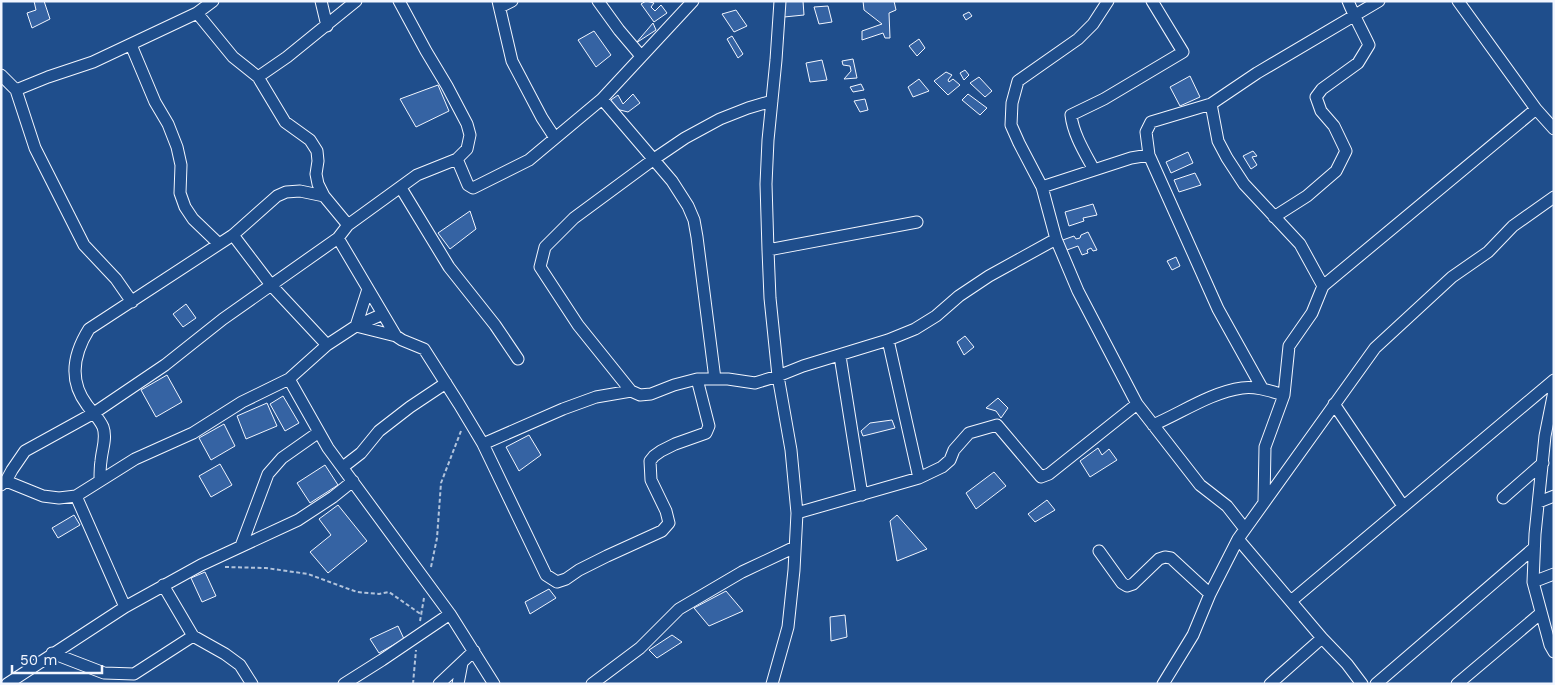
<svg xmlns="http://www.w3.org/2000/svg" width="1555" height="685" viewBox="0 0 1555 685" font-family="'Work Sans',sans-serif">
<rect width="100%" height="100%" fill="#1f4e8c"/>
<path fill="#3563a3" stroke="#f2f6ff" d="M 34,1 L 44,1 L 50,19 L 32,28 L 27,13 L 36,10 Z
M 646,1 L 654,3 L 651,7 L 655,11 L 661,5 L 667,13 L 654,22 L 641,4 Z
M 784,1 L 803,1 L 804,15 L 784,17 Z
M 863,1 L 894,1 L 896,10 L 889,13 L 890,38 L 885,38 L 883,33 L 862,40 L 862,31 L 882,24 L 864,10 Z
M 828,6 L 832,22 L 819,24 L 814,7 Z
M 736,10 L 747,26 L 734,32 L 722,14 Z
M 969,12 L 972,16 L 966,20 L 963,15 Z
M 653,23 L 656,30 L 636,43 Z
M 594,31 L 611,55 L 596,67 L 578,40 Z
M 732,36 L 743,54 L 738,58 L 727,39 Z
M 919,39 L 925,48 L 917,56 L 909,46 Z
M 853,59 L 857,78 L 844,79 L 851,71 L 850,66 L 843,65 L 842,61 Z
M 822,60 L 827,80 L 810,82 L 806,63 Z
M 965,70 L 969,75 L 964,80 L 960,73 Z
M 946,72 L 952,75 L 948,80 L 949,82 L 953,79 L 960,85 L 948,95 L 934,81 Z
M 1190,76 L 1200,97 L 1180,106 L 1170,87 Z
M 979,77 L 992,91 L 985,97 L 970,83 Z
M 919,79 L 929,91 L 913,97 L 908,87 Z
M 861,84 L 864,90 L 853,92 L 850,87 Z
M 438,85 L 449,111 L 416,127 L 400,99 Z
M 633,94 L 640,103 L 628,112 L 620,110 L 608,102 L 618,95 L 623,104 Z
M 968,94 L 987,108 L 980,115 L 962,100 Z
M 865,99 L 868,110 L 860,112 L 854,101 Z
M 1253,151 L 1257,156 L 1252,157 L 1257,165 L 1251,169 L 1243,156 Z
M 1188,152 L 1193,163 L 1171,173 L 1166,162 Z
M 1195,173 L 1201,185 L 1179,192 L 1174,180 Z
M 1093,204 L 1097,215 L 1083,218 L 1084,221 L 1069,226 L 1065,212 Z
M 470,211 L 476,229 L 450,249 L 438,233 Z
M 1088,232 L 1097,250 L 1093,251 L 1091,248 L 1087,250 L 1088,253 L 1082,255 L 1078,246 L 1064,251 L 1060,241 L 1074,236 L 1076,239 L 1080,238 L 1081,235 Z
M 1176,257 L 1180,266 L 1172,270 L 1167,261 Z
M 186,304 L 196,318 L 183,327 L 173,314 Z
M 965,336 L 974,347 L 964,355 L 957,342 Z
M 167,375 L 182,402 L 156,417 L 141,390 Z
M 283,396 L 299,423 L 285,431 L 270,404 Z
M 998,398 L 1008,408 L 1001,418 L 996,411 L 986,408 Z
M 267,403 L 277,426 L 246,439 L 237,416 Z
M 892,420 L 895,428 L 863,436 L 861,431 L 870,423 Z
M 224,424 L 235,446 L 211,460 L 199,438 Z
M 529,435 L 541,455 L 519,471 L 506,447 Z
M 1098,448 L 1102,455 L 1109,449 L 1117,460 L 1090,477 L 1080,461 Z
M 220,464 L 232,485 L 211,497 L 199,476 Z
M 325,465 L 338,485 L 310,503 L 297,483 Z
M 994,472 L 1006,486 L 976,509 L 966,493 Z
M 1047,500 L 1055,510 L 1035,522 L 1028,514 Z
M 338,505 L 367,541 L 328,573 L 310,552 L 331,535 L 319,519 Z
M 74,515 L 80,525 L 58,538 L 52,528 Z
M 897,515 L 927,549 L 897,561 L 890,521 Z
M 205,572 L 216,596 L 202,602 L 191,578 Z
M 549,589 L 556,598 L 530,614 L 525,602 Z
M 726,591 L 743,611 L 709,626 L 694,608 Z
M 845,615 L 847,637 L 831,641 L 830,617 Z
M 398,626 L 404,639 L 379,653 L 370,639 Z
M 672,635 L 682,642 L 657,658 L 649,650 Z"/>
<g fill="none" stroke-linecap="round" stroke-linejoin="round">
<g stroke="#f2f6ff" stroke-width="13">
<path id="minor" d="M 321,1 L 327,26
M 399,1 L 426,51 L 447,86 L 467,124 L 470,135 L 467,149 L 457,159
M 498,1 L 512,61 L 542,118 L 555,138
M 598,1 L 619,30 L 641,56
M 1108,1 L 1093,24 L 1078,39 L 1018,81 L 1012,103 L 1011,125 L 1019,143 L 1042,187 L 1056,239 L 1078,291 L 1137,404 L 1200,485 L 1227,506 L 1245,529
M 1458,1 L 1536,109 L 1554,129
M 500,7 L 512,1
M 197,13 L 233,57 L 258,77 L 285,122 L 310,140 L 317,151 L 318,161 L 316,174 L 318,184 L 324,196 L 348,225
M 131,45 L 155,102 L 168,124 L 177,147 L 181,165 L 180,193 L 185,207 L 193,219 L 219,244
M 1,75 L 16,90 L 35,148 L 84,245 L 116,279 L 132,302
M 258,77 L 287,57 L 356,1
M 16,90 L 48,77 L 93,62 L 197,13 L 213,1
M 602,99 L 672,181 L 688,206 L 694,220 L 697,237 L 715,379
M 772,101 L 748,108 L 720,119 L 685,138 L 654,159 L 574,218 L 545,247 L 540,267 L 578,325 L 631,391 L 640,395 L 651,394 L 674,385 L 697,379 L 728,379 L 755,383 L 778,376 L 803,366 L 888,340 L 915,329 L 936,316 L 959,296 L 989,276 L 1056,239
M 1211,104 L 1218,141 L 1227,158 L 1244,184 L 1300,244 L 1323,286
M 1149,155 L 1218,309 L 1262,388
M 1094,170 C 1085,153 1073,134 1071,115 L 1104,99 L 1183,52 L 1152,1
M 1042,187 L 1131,158 L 1149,155 L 1146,132 L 1151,122 L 1211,104 L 1257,73 L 1379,1
M 401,188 L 449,267 L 495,325 L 518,359
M 1274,217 L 1307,196 L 1336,171 L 1346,151 L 1334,126 L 1321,111 L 1316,97 L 1322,89 L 1358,63 L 1369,45 C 1362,30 1354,16 1348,1
M 233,235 L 271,285 L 327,345
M 338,238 L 396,336 L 402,340 L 424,349 L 459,404 L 483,444 L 546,575 L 557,582 L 566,579 L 579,570 L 607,556 L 662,531 L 669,523 L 666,511 L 651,480 L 650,461 L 654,456 L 661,451 L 675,444 L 706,433 L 709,426 L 697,379
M 768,250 L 917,222
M 368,289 L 356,326 L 396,336
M 888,340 L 919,478
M 840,356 L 862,495
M 289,379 L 328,448 L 450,614 L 494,684
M 1554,391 L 1545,436 L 1535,534 L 1533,582 L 1550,645 L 1554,652
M 1334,404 L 1403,506
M 1153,425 C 1181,413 1212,392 1242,388 C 1256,386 1270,391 1284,395
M 483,444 L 563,409 L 596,397 L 631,391
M 343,467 L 361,453 L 379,431 L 410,407 L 446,383
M 100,480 C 100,474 100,467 101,461 C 102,449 107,438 103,427 C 99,418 92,412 87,405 C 68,380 74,353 89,329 L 233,235 L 277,196 L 286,192 L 300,191 L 324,196
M 6,481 L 43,496 L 59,498 L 76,496 L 135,459 L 193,433 L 242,402 L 289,379 L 327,345 L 356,326 L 383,314
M 1,485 L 6,481 L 12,470 L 25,451 L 94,413 L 165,365 L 223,319 L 338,238 L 348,225 L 417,175 L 457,159 L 468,185 L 473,188 L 529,160 L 602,99 L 693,1
M 76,496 L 125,607
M 1503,498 L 1543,463
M 1264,501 L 1265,447 L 1284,395 L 1289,346 L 1312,313 L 1323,286 L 1536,109
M 1539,502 L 1554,496
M 797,513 L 919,478 L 942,467 L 950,460 L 954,450 L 969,433 L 997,425 L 1041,477 L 1049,474 L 1137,404
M 1238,539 L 1322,638 L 1347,664 L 1362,684
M 241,546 L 268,474 L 282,458 L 319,432
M 1099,551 L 1122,583 L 1127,586 L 1133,584 L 1159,559 L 1165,557 L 1171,558 L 1210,594
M 1533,582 L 1554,574
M 163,585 L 193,636 L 225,654 L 240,665 L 252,684
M 1291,601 L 1554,380
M 52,653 L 104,673 L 134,674 L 193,636
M 7,684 L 125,607 L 201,565 L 298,520 L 333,497 L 353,481
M 344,684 L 382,660 L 450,614
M 439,684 L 474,651
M 458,684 L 462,663
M 592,684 L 640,648 L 679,609 L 742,572 L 795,547
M 772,684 L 788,627 L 794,570 L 797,513 L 791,450 L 778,376 L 770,298 L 768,250 L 766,184 L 768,140 L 776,60 L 780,1
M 1163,684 L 1193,635 L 1210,594 L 1238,539 L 1375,348 L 1452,277 L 1488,252 L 1513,226 L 1554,197
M 1270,684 L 1322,638
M 1376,684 L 1534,548
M 1457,684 L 1541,613"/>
</g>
<path stroke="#b3c4dc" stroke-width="2" stroke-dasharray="4 2.5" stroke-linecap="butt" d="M 225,567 L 266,568 L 308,574 L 357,592 L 379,594 L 389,592 L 422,615
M 431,567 L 437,538 L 441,483 L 461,431
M 420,621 L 424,598
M 413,684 L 416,650"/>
<use href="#minor" stroke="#1f4e8c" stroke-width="11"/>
</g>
<rect width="1555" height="685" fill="none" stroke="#f2f6ff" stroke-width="5"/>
<path d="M12 665v8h90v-8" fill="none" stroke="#f2f6ff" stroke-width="2.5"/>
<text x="20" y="665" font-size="15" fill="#f2f6ff" stroke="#1f4e8c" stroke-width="4" paint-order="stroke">50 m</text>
</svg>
